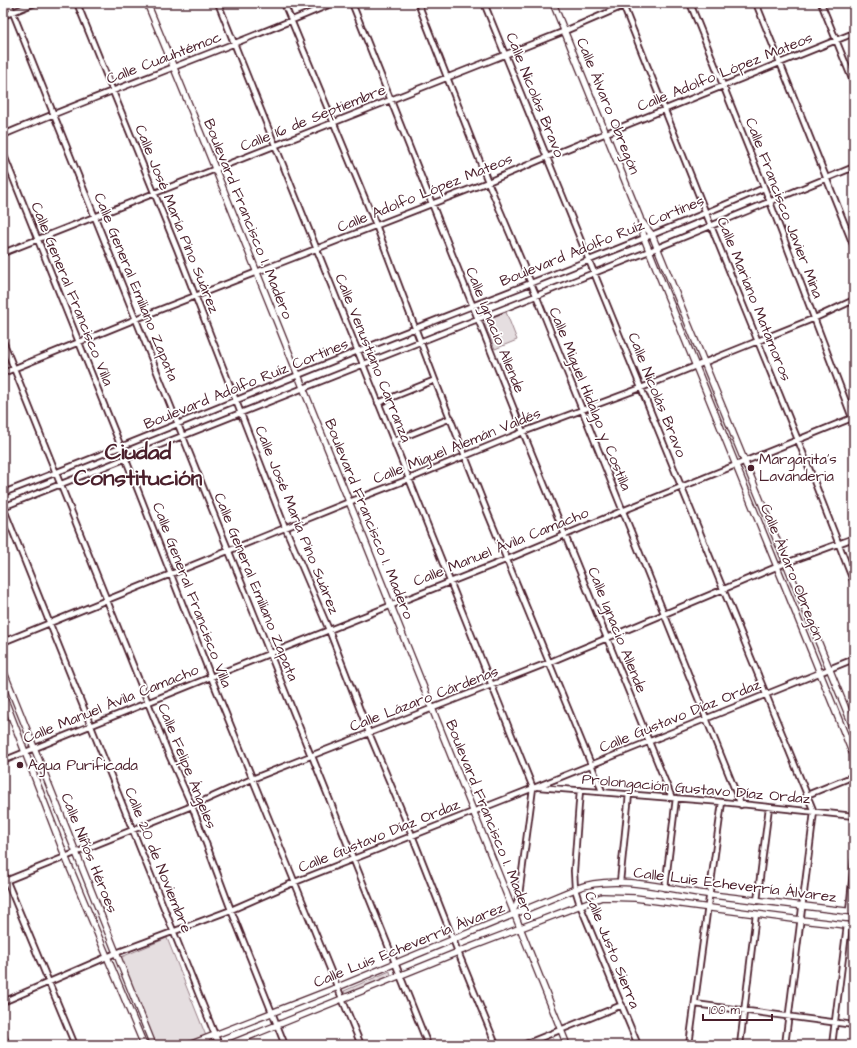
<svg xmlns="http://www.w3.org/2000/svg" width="857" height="1048" viewBox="0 0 857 1048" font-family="'Architects Daughter',sans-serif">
<rect width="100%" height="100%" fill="#fff"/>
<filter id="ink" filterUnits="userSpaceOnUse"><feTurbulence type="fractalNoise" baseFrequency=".025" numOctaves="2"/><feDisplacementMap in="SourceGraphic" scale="8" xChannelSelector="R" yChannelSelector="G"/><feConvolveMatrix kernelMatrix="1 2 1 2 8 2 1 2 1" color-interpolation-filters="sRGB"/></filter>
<g filter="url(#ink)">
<path fill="#e5dee0" stroke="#987e86" d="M 506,312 L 517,340 L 495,349 L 483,321 Z
M 167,938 L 206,1036 L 182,1045 L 153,1045 L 119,958 Z
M 390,971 L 391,977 L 346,996 L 344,991 Z"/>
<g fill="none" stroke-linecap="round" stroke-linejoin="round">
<g stroke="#4a1f2b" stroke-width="8">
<path id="minor" d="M 9,3 L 311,756 L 312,756 L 428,1045
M 77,3 L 177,249 L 285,527 L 329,630 L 369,733 L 412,835 L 458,952 L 496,1045
M 218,3 L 533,788 L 519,895 L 516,906 L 513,911
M 284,3 L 376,225 L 435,380 L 486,509 L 602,791
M 352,3 L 523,432 L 672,798
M 418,3 L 488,182 L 536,295 L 741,805
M 484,3 L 814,812 L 785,1045
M 690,3 L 770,202 L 854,423
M 756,3 L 854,247
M 821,3 L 854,84
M 623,5 L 711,226 L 798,440 L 854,583
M 3,16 L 35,3
M 3,135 C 112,89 224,50 333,3
M 3,153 L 121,447 L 211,677 L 361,1045
M 3,253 L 565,31 L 630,3
M 3,341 L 169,755 L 192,806 L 231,910 L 285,1045
M 3,373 L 136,319 L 488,182 L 547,157 L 854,33
M 378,403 L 435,380
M 847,404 L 854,402
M 394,441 L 451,418
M 3,493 C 142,440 278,382 416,328 C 533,282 650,238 764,188
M 3,507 L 657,248 L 854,167
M 3,507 L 219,1045
M 3,642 L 349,502 L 409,479 L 523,432 L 641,388 L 815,318 L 854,300
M 3,761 L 211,677 L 508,559 L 622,511 L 852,418
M 538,787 L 722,802 L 854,816
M 580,790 L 574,871 L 575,889 L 580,905 L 638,1045
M 807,795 L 854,776
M 3,872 L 75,1045
M 3,882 L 192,806 L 252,779 L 550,662 L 786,563 L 854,538
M 620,882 L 629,794
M 665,888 L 676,798
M 757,901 L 769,807
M 849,911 L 854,861
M 3,1002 L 116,953 L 231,910 L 295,882 L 536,787 L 854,659
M 695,1004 L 854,1025
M 3,1035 L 7,1045
M 523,1045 L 622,1005
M 689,1045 L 722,802
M 740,1045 L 756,914
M 832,1045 L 847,925"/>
</g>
<g stroke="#4a1f2b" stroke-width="8">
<path id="tertiary" d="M 147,3 C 220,177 288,352 359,526 C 428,699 498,872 567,1045
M 553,3 L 640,218 L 644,238 L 854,757
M 642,222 L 652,235 L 854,729
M 3,670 L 153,1045
M 3,695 L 65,856 L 144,1045
M 189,1045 L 338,987 L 575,889 C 615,873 670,890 712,895 C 759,901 807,906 854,912
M 228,1045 L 458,952 L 602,897 L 635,898 L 801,920 L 854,926"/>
</g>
<use href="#minor" stroke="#fff" stroke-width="4.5"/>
<use href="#tertiary" stroke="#fff" stroke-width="5.5"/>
</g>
</g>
<g fill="#4a1f2b" stroke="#fff" stroke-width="1.5">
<circle cx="751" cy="468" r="4"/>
<circle cx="20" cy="765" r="4"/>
</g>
<g text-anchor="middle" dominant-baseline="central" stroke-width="3.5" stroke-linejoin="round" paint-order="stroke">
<g font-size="15" fill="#4a1f2b" stroke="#fff">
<text transform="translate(164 58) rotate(-21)">Calle Cuauhtémoc</text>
<text transform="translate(725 72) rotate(-22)">Calle Adolfo López Mateos</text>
<text transform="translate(535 95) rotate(68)">Calle Nicolás Bravo</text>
<text transform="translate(608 106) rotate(68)">Calle Álvaro Obregón</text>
<text transform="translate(313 118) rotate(-22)">Calle 16 de Septiembre</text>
<text transform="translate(425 193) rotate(-22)">Calle Adolfo López Mateos</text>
<text transform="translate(784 208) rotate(69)">Calle Francisco Javier Mina</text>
<text transform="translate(177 219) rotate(68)">Calle José María Pino Suárez</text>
<text transform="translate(248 219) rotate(68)">Boulevard Francisco I. Madero</text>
<text transform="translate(602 241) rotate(-22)">Boulevard Adolfo Ruíz Cortines</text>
<text transform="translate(136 287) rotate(68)">Calle General Emiliano Zapata</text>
<text transform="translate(72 294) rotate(68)">Calle General Francisco Villa</text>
<text transform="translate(754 299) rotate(68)">Calle Mariano Matamoros</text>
<text transform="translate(495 330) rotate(68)">Calle Ignacio Allende</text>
<text transform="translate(373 358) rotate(68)">Calle Venustiano Carranza</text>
<text transform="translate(246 384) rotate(-22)">Boulevard Adolfo Ruíz Cortines</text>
<text transform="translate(657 395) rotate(68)">Calle Nicolás Bravo</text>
<text transform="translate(590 399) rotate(68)">Calle Miguel Hidalgo y Costilla</text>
<text transform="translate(457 446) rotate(-22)">Calle Miguel Alemán Valdés</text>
<text transform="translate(369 519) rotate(68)">Boulevard Francisco I. Madero</text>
<text transform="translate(297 520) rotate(68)">Calle José María Pino Suárez</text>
<text transform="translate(501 547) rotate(-22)">Calle Manuel Ávila Camacho</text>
<text transform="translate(792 572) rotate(68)">Calle Álvaro Obregón</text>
<text transform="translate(256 587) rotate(68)">Calle General Emiliano Zapata</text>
<text transform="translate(192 595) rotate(69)">Calle General Francisco Villa</text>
<text transform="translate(617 630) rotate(68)">Calle Ignacio Allende</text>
<text transform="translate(424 699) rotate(-21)">Calle Lázaro Cárdenas</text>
<text transform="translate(111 704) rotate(-22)">Calle Manuel Ávila Camacho</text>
<text transform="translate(680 716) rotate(-22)">Calle Gustavo Díaz Ordaz</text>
<text transform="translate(187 766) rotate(68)">Calle Felipe Ángeles</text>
<text transform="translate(696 789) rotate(5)">Prolongación Gustavo Díaz Ordaz</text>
<text transform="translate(490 820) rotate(68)">Boulevard Francisco I. Madero</text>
<text transform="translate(379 836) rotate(-22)">Calle Gustavo Díaz Ordaz</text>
<text transform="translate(89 853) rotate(68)">Calle Niños Héroes</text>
<text transform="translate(158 860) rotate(68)">Calle 20 de Noviembre</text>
<text transform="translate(735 885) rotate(7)">Calle Luis Echeverría Álvarez</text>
<text transform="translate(409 945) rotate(-22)">Calle Luis Echeverría Álvarez</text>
<text transform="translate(612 950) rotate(68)">Calle Justo Sierra</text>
</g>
<g font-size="15" fill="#4a1f2b" stroke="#fff" text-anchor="start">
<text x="759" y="459">Margarita's<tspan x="759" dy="17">Lavanderia</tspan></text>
<text x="28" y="765">Agua Purificada</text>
</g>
<g font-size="23" font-weight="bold" fill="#4a1f2b" stroke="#fff">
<text x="138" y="452">Ciudad<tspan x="138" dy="26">Constitución</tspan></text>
</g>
</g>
<rect width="857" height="1048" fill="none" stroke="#fff" stroke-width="16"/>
<rect x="8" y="8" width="841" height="1032" fill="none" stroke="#4a1f2b" stroke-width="1.5" filter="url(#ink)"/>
<path d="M703 1014v6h69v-6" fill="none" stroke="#4a1f2b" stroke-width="2"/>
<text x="709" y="1014" font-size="12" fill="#4a1f2b" stroke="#ffffff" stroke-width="3" paint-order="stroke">100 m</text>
</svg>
